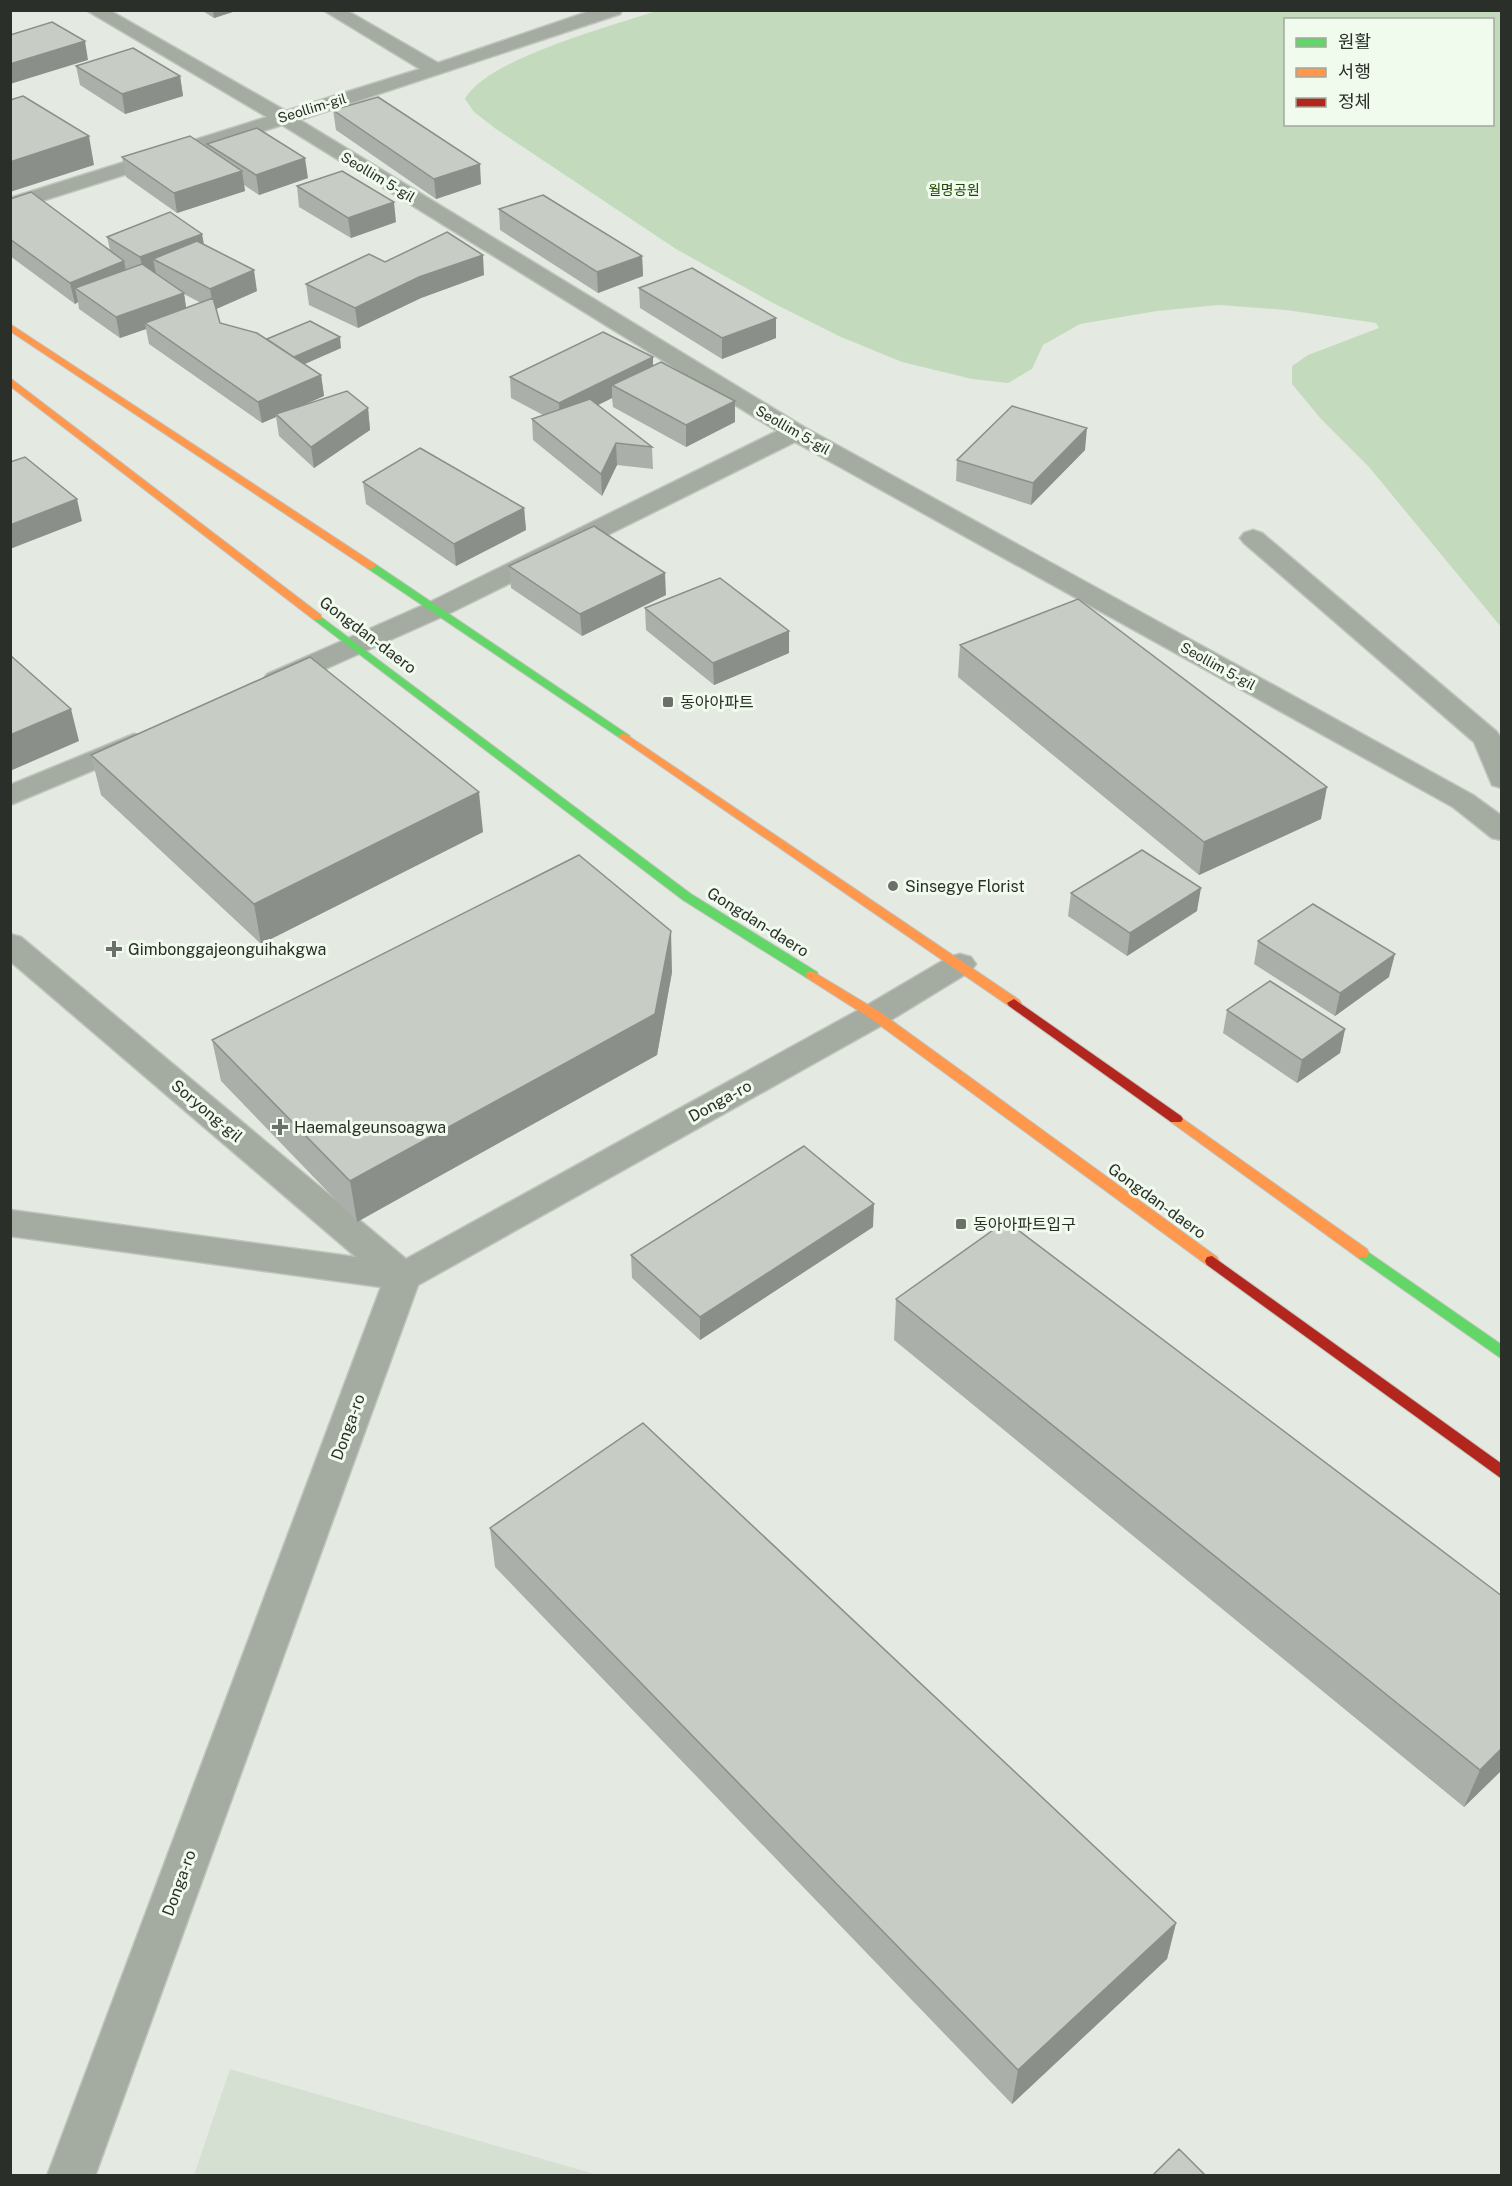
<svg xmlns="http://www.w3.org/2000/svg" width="1512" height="2186" viewBox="0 0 1512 2186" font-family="'Public Sans','Noto Sans KR',sans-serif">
<rect width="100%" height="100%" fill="#e4eae2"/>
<path fill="#d5e0d2" d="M 230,2069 L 598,2175 L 194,2175 Z"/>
<path fill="#c4dabd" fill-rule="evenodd" d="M 656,11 L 1501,11 L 1501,627 L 1369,467 L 1321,419 L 1292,384 L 1292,366 L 1308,355 L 1379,328 L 1376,323 L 1286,310 L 1219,305 L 1157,311 L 1080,324 L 1043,345 L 1032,369 L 1008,383 L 972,379 L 902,362 L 841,337 L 773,303 L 676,249 L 496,129 L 474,112 L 465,99 C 486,59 612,26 656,11 ZM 1286,20 L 1492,20 L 1492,124 L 1286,124 Z"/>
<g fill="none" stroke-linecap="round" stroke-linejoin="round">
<g stroke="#c0c4be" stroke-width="3">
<path id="lane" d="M 1253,530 L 1262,533 L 1497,732 L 1502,739 L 1502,788 L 1492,785 L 1474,742 L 1244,543 L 1240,538 L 1244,533 Z"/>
</g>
<g stroke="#c0c4be" stroke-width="3">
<path id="street" d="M 86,10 L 109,10 L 286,111 L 420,69 L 323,10 L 346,10 L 438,63 L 593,10 L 622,10 L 620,14 L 300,120 L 804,427 L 1473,795 L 1502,816 L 1502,840 L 1492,838 L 1453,807 L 795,442 L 446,615 L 287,686 L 277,688 L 267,686 L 263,680 L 267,674 L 428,603 L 777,431 L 282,125 L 10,211 L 10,198 L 267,117 Z
M 134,734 L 144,737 L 148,743 L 144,749 L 10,805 L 10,785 Z
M 10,934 L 21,937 L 406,1259 L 864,1007 L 949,957 L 960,954 L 971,957 L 976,964 L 971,971 L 886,1023 L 418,1285 L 95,2176 L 47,2176 L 381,1287 L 10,1236 L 10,1210 L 356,1257 L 10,961 Z"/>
</g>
<g stroke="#c0c4be" stroke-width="2">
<path id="fast" d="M 371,563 L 375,564 L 630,736 L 628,738 L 620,738 L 367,568 L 367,564 Z
M 317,614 L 691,894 L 817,972 L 818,975 L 817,978 L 807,978 L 683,900 L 313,619 L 313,615 Z
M 1362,1248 L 1502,1345 L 1502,1359 L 1357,1257 L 1355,1253 L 1357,1249 Z"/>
</g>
<g stroke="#c0c4be" stroke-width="2">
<path id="slow" d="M 10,324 L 375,564 L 376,566 L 371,569 L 367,568 L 10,331 Z
M 10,378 L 321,615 L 321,619 L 313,619 L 10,386 Z
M 624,733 L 1019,1000 L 1021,1003 L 1019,1006 L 1009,1006 L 620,738 L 618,736 Z
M 812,971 L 880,1012 L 1217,1257 L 1219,1261 L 1217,1265 L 1207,1265 L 870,1018 L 807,978 L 806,975 L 807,972 Z
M 1176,1114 L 1367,1249 L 1369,1253 L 1367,1257 L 1357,1257 L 1171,1122 L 1169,1119 Z"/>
</g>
<g stroke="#c0c4be" stroke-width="2">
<path id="jam" d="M 1014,999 L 1181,1116 L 1183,1119 L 1181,1122 L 1171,1122 L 1009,1006 L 1007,1003 Z
M 1212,1256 L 1502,1464 L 1502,1479 L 1207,1265 L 1205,1261 L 1207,1257 Z"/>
</g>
<use href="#lane" fill="#a4aba1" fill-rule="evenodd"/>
<use href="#street" fill="#a4aba1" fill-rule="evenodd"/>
<use href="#fast" fill="#63d668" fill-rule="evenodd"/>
<use href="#slow" fill="#ff974d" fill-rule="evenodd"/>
<use href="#jam" fill="#b3261e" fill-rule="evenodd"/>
</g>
<path fill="#abafa9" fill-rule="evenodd" d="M 201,10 L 239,10 L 214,18 Z
M 76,66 L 180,76 L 183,96 L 125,114 L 80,85 Z
M 333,110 L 481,184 L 436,199 L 336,130 Z
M 207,144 L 308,178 L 259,195 L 244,185 L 245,191 L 177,213 L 126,177 L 122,157 L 208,148 Z
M 297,186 L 396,222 L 351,238 L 299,207 Z
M 10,199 L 110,250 L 107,237 L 204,244 L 257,291 L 216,309 L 220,323 L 267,339 L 341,348 L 304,364 L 321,375 L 324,396 L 299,407 L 368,408 L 370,430 L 314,468 L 279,436 L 276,417 L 262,423 L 149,344 L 146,329 L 120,338 L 79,309 L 78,302 L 75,304 L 10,256 ZM 184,294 L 201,303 L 186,308 Z
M 499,209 L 642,256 L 643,276 L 598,293 L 500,230 Z
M 385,262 L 484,275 L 421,298 L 358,328 L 309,305 L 306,284 Z
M 639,288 L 776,318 L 776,338 L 722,359 L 640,308 Z
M 653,366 L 735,422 L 686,447 L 613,407 L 612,398 L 598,405 L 652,447 L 653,469 L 617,465 L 602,496 L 533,440 L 532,419 L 543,415 L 511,398 L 510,377 Z
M 1085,450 L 1031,505 L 956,481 L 957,460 Z
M 363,482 L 524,508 L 526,530 L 456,566 L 366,504 Z
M 509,566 L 666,595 L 582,636 L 511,588 Z
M 645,608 L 789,631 L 789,653 L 714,685 L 646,630 Z
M 960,645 L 1321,819 L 1199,875 L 958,677 Z
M 91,755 L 483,832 L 261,944 L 101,795 Z
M 1071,893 L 1197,911 L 1127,956 L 1068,916 Z
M 1258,941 L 1389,977 L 1335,1016 L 1254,964 Z
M 672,972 L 657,1055 L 357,1222 L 221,1081 L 212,1040 Z
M 1227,1010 L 1345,1029 L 1340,1053 L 1297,1083 L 1223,1033 Z
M 873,1227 L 700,1340 L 632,1278 L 631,1255 Z
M 896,1299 L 1502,1596 L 1502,1770 L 1464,1807 L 894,1340 Z
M 490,1528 L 1176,1923 L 1167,1959 L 1012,2104 L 495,1567 Z"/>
<path fill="#8b8f8a" d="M 213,10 L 239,10 L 214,18 Z
M 85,41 L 88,60 L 10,84 L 10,64 Z
M 180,76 L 183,96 L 125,114 L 122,94 Z
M 89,136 L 94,165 L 10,192 L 10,162 Z
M 305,158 L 308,178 L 259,195 L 256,175 Z
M 480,164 L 481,184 L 436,199 L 434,179 Z
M 242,171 L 245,191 L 177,213 L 174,193 Z
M 394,202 L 396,222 L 351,238 L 348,218 Z
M 202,234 L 206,255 L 153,259 L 156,273 L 144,277 L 140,257 Z
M 483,255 L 484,275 L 421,298 L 358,328 L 355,308 L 419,277 Z
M 642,256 L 643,276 L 598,293 L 597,272 Z
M 124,261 L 128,281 L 75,288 L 78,302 L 75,304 L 70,283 Z
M 254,270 L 257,291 L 214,310 L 210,289 Z
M 184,293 L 187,314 L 145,323 L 146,329 L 120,338 L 116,317 Z
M 776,318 L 776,338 L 722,359 L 722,338 Z
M 340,337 L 341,348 L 289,371 L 287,360 Z
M 653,357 L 653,378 L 612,385 L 612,398 L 560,424 L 559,403 Z
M 321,375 L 324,396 L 278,416 L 276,414 L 276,417 L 262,423 L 258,402 Z
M 735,401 L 735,422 L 686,447 L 686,425 Z
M 368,408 L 370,430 L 314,468 L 311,447 Z
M 1087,428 L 1085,450 L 1031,505 L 1033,483 Z
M 616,443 L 617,465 L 602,496 L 601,474 Z
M 77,499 L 82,521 L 10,549 L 10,525 Z
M 524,508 L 526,530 L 456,566 L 454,544 Z
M 665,573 L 666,595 L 582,636 L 580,614 Z
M 789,631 L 789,653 L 714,685 L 713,663 Z
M 71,709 L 79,741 L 10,771 L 10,735 Z
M 1327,787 L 1321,819 L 1199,875 L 1204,842 Z
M 479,792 L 483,832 L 261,944 L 254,904 Z
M 1201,888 L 1197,911 L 1127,956 L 1130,933 Z
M 671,931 L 672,972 L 657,1055 L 357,1222 L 350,1181 Z
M 1395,954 L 1389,977 L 1335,1016 L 1340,993 Z
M 1345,1029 L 1340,1053 L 1297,1083 L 1302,1060 Z
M 874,1204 L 873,1227 L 700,1340 L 700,1317 Z
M 1502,1748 L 1502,1770 L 1464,1807 L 1480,1770 Z
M 1176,1923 L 1167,1959 L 1012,2104 L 1018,2070 Z"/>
<path fill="#c7ccc5" stroke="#8b8f8a" stroke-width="1.5" d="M 52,22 L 85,41 L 10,64 L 10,35 Z
M 133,48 L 180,76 L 122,94 L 76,66 Z
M 23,96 L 89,136 L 10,162 L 10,100 Z
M 378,97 L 480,164 L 434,179 L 333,110 Z
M 257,128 L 305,158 L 256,175 L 207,144 Z
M 190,136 L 242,171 L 174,193 L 122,157 Z
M 342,171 L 394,202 L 348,218 L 297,186 Z
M 31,192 L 124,261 L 70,283 L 10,239 L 10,199 Z
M 543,195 L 642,256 L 597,272 L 499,209 Z
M 170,212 L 202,234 L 140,257 L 107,237 Z
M 447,232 L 483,255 L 419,277 L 355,308 L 306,284 L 369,254 L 385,262 Z
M 197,241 L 254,270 L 210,289 L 153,259 Z
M 142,264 L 184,293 L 116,317 L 75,288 Z
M 692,268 L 776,318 L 722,338 L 639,288 Z
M 213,298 L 220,323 L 257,333 L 321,375 L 258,402 L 145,323 Z
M 310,321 L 340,337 L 294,357 L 267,339 Z
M 603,332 L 653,357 L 559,403 L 510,377 Z
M 661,362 L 735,401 L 686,425 L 612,385 Z
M 347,391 L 368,408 L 311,447 L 276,414 Z
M 590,399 L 652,447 L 616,443 L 601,474 L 532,419 Z
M 1012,406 L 1087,428 L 1033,483 L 957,460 Z
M 420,448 L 524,508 L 454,544 L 363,482 Z
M 25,457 L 77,499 L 10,525 L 10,462 Z
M 594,526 L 665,573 L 580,614 L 509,566 Z
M 720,578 L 789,631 L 713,663 L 645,608 Z
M 1078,599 L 1327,787 L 1204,842 L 960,645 Z
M 10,655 L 71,709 L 10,735 Z
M 310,657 L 479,792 L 254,904 L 91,755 Z
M 1142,850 L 1201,888 L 1130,933 L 1071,893 Z
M 579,855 L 671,931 L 655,1014 L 350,1181 L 212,1040 Z
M 1313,904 L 1395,954 L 1340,993 L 1258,941 Z
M 1270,981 L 1345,1029 L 1302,1060 L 1227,1010 Z
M 804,1146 L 874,1204 L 700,1317 L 631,1255 Z
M 1006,1221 L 1502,1596 L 1502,1748 L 1480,1770 L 896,1299 Z
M 643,1423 L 1176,1923 L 1018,2070 L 490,1528 Z
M 1179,2149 L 1205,2175 L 1153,2175 Z"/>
<g fill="#6c706a" stroke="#f0faed" stroke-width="2">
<rect x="662" y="696" width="12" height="12" rx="3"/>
<circle cx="893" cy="886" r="6"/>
<path d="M111 940h6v6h6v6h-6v6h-6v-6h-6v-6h6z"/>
<path d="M277 1118h6v6h6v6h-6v6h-6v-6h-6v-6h6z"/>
<rect x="955" y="1218" width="12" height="12" rx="3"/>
</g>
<g text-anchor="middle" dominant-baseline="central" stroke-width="6" stroke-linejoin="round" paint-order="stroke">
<g font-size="14" fill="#2b2f2a" stroke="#f0faed">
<text transform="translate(312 108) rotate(-17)">Seollim-gil</text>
<text transform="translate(378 177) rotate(31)">Seollim 5-gil</text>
<text transform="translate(793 430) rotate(30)">Seollim 5-gil</text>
<text transform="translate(1218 666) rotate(29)">Seollim 5-gil</text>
</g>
<g font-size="14" fill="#1a4702" stroke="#f0faed">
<text x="954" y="190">월명공원</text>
</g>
<g font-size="16" fill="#2b2f2a" stroke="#f0faed">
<text transform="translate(368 635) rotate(37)">Gongdan-daero</text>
<text transform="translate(758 922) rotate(32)">Gongdan-daero</text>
<text transform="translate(720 1101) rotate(-29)">Donga-ro</text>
<text transform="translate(207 1111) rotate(40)">Soryong-gil</text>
<text transform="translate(1157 1201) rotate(36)">Gongdan-daero</text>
<text transform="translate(348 1427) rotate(-70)">Donga-ro</text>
<text transform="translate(179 1883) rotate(-70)">Donga-ro</text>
</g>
<g font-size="16" fill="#2b2f2a" stroke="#f0faed" text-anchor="start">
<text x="680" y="702">동아아파트</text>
<text x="905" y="886">Sinsegye Florist</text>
<text x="128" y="949">Gimbonggajeonguihakgwa</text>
<text x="294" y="1127">Haemalgeunsoagwa</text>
<text x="973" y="1224">동아아파트입구</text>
</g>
</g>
<rect width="1512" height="2186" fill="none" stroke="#2b2f2a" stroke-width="24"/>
<rect x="1284" y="18" width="210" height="108" fill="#f0faed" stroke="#a1a99f" stroke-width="1.5"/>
<rect x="1296" y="38" width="30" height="9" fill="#63d668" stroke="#a1a99f" stroke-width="1.5"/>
<text x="1338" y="48" font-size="18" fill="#2b2f2a">원활</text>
<rect x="1296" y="68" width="30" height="9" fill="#ff974d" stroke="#a1a99f" stroke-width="1.5"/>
<text x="1338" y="78" font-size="18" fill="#2b2f2a">서행</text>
<rect x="1296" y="98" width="30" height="9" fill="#b3261e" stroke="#a1a99f" stroke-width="1.5"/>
<text x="1338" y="108" font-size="18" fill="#2b2f2a">정체</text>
</svg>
